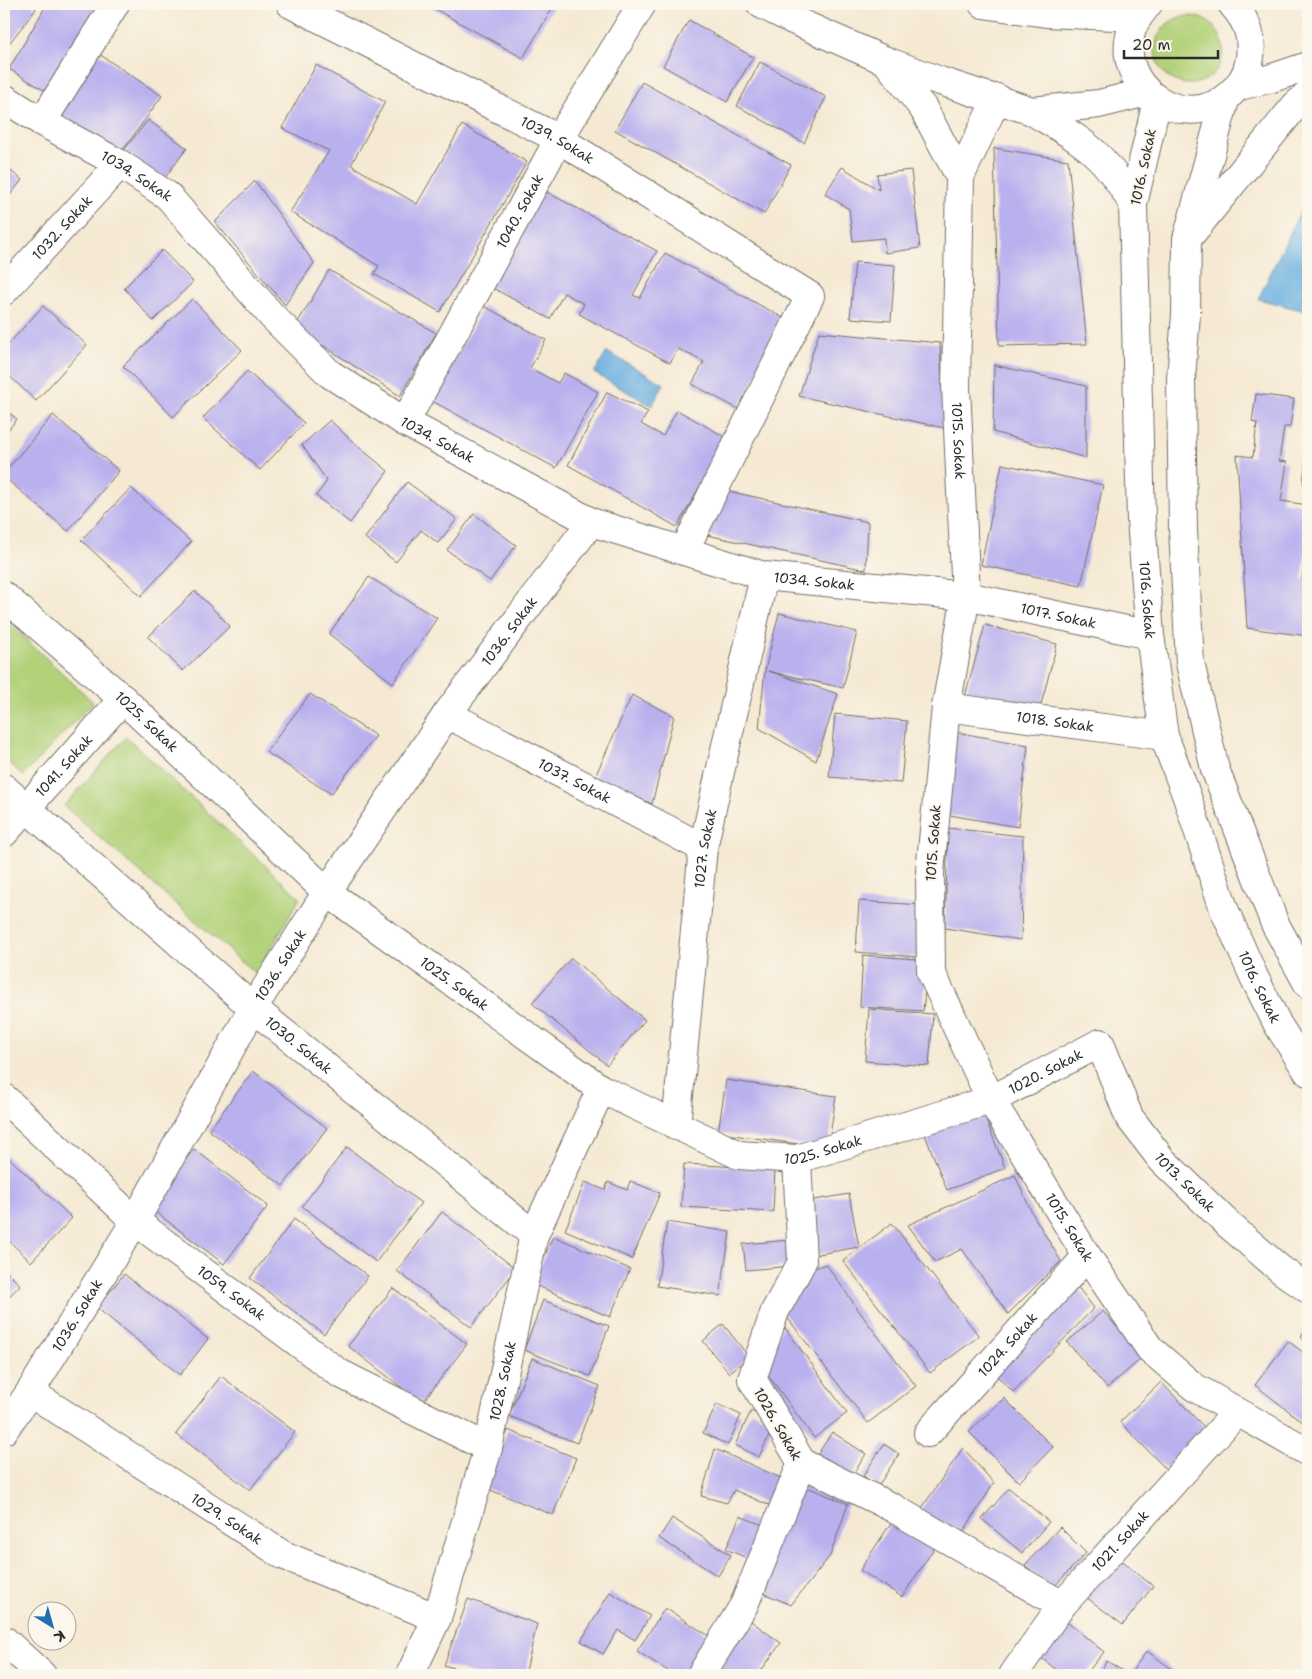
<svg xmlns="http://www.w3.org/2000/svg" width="1312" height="1679" viewBox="0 0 1312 1679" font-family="'Shantell Sans',sans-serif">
<rect width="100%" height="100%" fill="#fbf7ec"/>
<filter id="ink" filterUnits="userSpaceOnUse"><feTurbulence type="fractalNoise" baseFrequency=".02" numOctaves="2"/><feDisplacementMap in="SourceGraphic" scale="10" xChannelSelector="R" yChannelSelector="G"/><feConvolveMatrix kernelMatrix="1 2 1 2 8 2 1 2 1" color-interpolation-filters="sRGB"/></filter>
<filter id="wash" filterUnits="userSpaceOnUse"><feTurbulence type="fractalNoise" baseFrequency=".0096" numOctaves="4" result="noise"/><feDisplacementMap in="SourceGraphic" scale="20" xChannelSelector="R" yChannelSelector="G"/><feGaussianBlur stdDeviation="1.12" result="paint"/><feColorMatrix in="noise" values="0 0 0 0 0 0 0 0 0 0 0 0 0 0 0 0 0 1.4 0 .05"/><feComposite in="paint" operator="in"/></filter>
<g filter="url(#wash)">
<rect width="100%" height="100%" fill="#f5e9d3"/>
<path fill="#b2d27a" stroke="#6e7e52" d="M1155 50a34 34 0 1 1 68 0a34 34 0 1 1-68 0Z
M 4,619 L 93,702 L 23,776 L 4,757 Z
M 126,737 L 300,898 L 256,974 L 64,806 Z"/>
<path fill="#69afe0" stroke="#4a6d86" d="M 1308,196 L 1308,312 L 1258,299 Z
M 607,352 L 664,384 L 652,406 L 594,373 Z"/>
<g id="blocks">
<path fill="#b9b0ee" d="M 4,4 L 30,4 L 36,9 L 4,50 Z
M 47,4 L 98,4 L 47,92 L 9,69 Z
M 436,4 L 555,4 L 523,58 L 433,8 Z
M 689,20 L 753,57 L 727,102 L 663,66 Z
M 96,52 L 162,96 L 120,154 L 59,118 Z
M 760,62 L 826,97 L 804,143 L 737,106 Z
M 316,65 L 385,102 L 351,165 L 417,204 L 462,125 L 527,162 L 440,312 L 374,274 L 379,266 L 290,212 L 329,151 L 282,128 Z
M 642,82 L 791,165 L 764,214 L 615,130 Z
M 148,120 L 187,148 L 164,179 L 124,150 Z
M 994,148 L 1068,160 L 1087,344 L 999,346 Z
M 4,165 L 22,180 L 4,203 Z
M 842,167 L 879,190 L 877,174 L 911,170 L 920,248 L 885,253 L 884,238 L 853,241 L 849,209 L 825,194 Z
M 255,181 L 314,263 L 285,305 L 215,222 Z
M 541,189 L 657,251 L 633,295 L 640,298 L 665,253 L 787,320 L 738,409 L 692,384 L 704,362 L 678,349 L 670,363 L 579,314 L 584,304 L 564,293 L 550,319 L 489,286 Z
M 162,250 L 193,282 L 153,321 L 124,288 Z
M 855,262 L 895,265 L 891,321 L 850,318 Z
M 329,270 L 436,333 L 400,396 L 295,327 Z
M 192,299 L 242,350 L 173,417 L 123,366 Z
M 43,306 L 87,345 L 36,401 L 4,371 L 4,349 Z
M 484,306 L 546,340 L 530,368 L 558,383 L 564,373 L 598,392 L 556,468 L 432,401 Z
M 819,332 L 940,343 L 944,428 L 799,396 Z
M 994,365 L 1086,386 L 1086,458 L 993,432 Z
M 247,371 L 304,423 L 260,470 L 203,418 Z
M 607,392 L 648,412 L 641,424 L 663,436 L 677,410 L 727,438 L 677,527 L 568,465 Z
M 1256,394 L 1294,399 L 1290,427 L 1284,427 L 1279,461 L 1287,462 L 1281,501 L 1308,505 L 1308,535 L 1302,579 L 1308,579 L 1308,636 L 1247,628 L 1237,455 L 1253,457 L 1257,423 L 1252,422 Z
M 4,409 L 17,419 L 4,435 Z
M 53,415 L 119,471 L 68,531 L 4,477 L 4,473 Z
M 330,420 L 354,443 L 388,471 L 350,523 L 316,496 L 327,481 L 302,445 Z
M 1307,450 L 1308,450 L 1308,484 L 1303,483 Z
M 1002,464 L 1103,485 L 1081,586 L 981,565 Z
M 407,482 L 457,519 L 438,543 L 421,530 L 396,562 L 365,538 Z
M 131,488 L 191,542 L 141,596 L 81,540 Z
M 723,490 L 868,522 L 866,570 L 707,535 Z
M 474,514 L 516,545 L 490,581 L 447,550 Z
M 369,577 L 437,618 L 393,683 L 329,634 Z
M 195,591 L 230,626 L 183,671 L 148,637 Z
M 779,613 L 857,632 L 843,688 L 768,671 L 838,694 L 816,761 L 759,728 L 765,670 Z
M 985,625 L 1057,644 L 1038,716 L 965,696 Z
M 310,694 L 376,736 L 331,794 L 266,752 Z
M 632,695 L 674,716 L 652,804 L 594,779 Z
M 835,714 L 907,721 L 901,783 L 829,777 Z
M 955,732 L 1028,745 L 1018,827 L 944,814 Z
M 948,828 L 1023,836 L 1021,940 L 945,928 Z
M 859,901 L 923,905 L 919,957 L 856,952 Z
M 863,955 L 928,960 L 923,1011 L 860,1007 Z
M 571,958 L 645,1020 L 607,1065 L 532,1003 Z
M 869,1009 L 933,1014 L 929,1066 L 865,1061 Z
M 253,1071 L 327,1128 L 283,1186 L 209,1130 Z
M 726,1080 L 836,1096 L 828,1148 L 718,1133 Z
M 983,1112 L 1005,1168 L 947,1190 L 925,1135 Z
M 347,1147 L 421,1203 L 376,1262 L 302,1206 Z
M 194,1149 L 268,1206 L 224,1264 L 149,1207 Z
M 4,1153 L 72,1218 L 31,1262 L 4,1236 Z
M 684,1164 L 775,1169 L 773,1212 L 681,1207 Z
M 1015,1175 L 1032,1213 L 1061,1261 L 1008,1314 L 962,1249 L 935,1262 L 908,1225 Z
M 630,1181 L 660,1193 L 632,1259 L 565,1230 L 585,1182 L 605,1190 L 608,1182 L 627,1190 Z
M 849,1194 L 859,1247 L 813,1255 L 803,1202 Z
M 442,1212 L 516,1269 L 471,1327 L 397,1271 Z
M 294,1219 L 368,1276 L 324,1334 L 250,1278 Z
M 667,1222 L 730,1232 L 720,1296 L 657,1286 Z
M 892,1223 L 979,1336 L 930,1373 L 843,1261 Z
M 553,1236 L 630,1269 L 610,1317 L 533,1284 Z
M 790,1240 L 792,1266 L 746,1270 L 743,1244 Z
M 826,1264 L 867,1322 L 916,1386 L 868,1423 L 783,1312 L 800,1273 Z
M 4,1269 L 20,1285 L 4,1302 Z
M 124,1274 L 208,1339 L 180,1375 L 97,1308 Z
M 1074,1282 L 1094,1308 L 1013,1392 L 993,1372 Z
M 393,1288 L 467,1344 L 422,1403 L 348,1346 Z
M 543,1300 L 609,1326 L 590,1376 L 524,1350 Z
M 1103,1311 L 1143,1357 L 1107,1388 L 1067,1342 Z
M 723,1324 L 749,1357 L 729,1373 L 703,1341 Z
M 783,1325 L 847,1413 L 814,1438 L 763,1368 Z
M 1308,1328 L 1308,1344 L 1301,1337 Z
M 1288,1341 L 1308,1356 L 1308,1426 L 1255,1385 Z
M 532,1358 L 600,1386 L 577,1443 L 509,1416 Z
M 221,1376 L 295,1432 L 250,1490 L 176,1434 Z
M 1161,1382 L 1207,1430 L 1167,1470 L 1120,1422 Z
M 1004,1398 L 1053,1447 L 1019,1482 L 969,1432 Z
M 717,1404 L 741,1415 L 728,1445 L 703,1433 Z
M 751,1411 L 775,1423 L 759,1457 L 735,1445 Z
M 508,1430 L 576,1458 L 553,1515 L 485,1488 Z
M 832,1432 L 866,1454 L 850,1479 L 816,1457 Z
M 884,1444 L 899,1454 L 878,1486 L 863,1476 Z
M 963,1448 L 994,1483 L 962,1534 L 919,1512 Z
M 715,1449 L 781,1478 L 771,1506 L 734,1490 L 727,1503 L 701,1496 Z
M 802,1485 L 848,1504 L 830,1556 L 791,1605 L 754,1589 Z
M 1009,1488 L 1049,1522 L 1022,1553 L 982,1519 Z
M 740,1516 L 770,1528 L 756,1562 L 726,1549 Z
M 672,1518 L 731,1555 L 718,1576 L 659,1538 Z
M 893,1520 L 935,1547 L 902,1597 L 860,1570 Z
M 1060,1527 L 1086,1553 L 1052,1589 L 1025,1565 Z
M 1113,1554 L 1153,1586 L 1123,1625 L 1082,1594 Z
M 610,1592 L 650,1616 L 635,1640 L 618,1630 L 603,1654 L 581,1641 Z
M 468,1599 L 537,1624 L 525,1675 L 475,1675 L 444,1665 Z
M 665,1608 L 714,1639 L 690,1675 L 674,1675 L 637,1651 Z
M 748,1619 L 781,1643 L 758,1675 L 730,1675 L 715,1664 Z
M 1063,1619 L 1104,1652 L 1085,1675 L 1063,1675 L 1035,1653 Z
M 1147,1651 L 1180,1675 L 1097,1675 L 1107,1661 L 1129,1675 Z"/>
</g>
</g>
<g filter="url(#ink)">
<use href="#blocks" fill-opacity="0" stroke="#726e66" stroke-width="1"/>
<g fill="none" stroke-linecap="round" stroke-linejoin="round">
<g stroke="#726e66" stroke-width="30">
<g id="minor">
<path id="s1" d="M 291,4 L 559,139 L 810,296 L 684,551"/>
<path d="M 886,61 L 923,108 L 960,177"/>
<path id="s2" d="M 4,98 L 42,122 L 120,164 L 168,196 L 272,316 L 330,374 L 405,422 L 591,522 L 764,576 L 966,596 L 1150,635"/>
<path id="s3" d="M 997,98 L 960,177 L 956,387 L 966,596 L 946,707 L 930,872 L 931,972 L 991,1100 L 1087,1256 L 1150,1349 L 1194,1387 L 1308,1452"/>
<path d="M 42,122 L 115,4"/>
<path id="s4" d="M 4,291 L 120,164"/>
<path id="s5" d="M 405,422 L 559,139 L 642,4"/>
<path id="s6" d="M 4,596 L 123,699 L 327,892 L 601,1089 L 739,1155 L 797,1159 L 991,1100 L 1100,1043 L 1129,1117 L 1162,1160 L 1229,1225 L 1280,1269 L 1308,1289"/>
<path id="s7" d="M 946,707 L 1164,736"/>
<path id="s8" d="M 447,714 L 703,848"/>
<path id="s9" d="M 4,788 L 253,1008 L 534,1235"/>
<path id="s10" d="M 4,833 L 123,699"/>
<path id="s11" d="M 4,1098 L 135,1221 L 339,1373 L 488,1448"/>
<path id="s12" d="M 676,1126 L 703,848 L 764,576"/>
<path id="s13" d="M 30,1392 L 283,1555 L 437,1618"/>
<path id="s14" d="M 4,1430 L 30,1392 L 135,1221 L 253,1008 L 327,892 L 447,714 L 591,522"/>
<path id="s15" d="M 928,1433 L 1087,1256"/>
<path d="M 802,1463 L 893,1508 L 1062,1605"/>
<path d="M 4,1640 L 42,1675"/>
<path id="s16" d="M 410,1675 L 437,1618 L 488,1448 L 534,1235 L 601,1089"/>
<path d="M 701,1675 L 744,1605 L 802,1463 L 752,1379 L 775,1311 L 802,1262 L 797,1159"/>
<path id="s17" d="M 1013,1675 L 1062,1605 L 1237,1412"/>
</g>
</g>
<g stroke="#726e66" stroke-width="30">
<path id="tertiary" d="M 1239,86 L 1269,79 L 1308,66
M 1187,239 L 1295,106 L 1308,94"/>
</g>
<g stroke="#726e66" stroke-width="30">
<g id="secondary">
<path d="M 761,4 L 793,20 L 886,61 L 940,81 L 1032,111 L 1099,104 L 1147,92"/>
<path d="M 983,4 L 1046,13 L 1138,17"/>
<path d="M 1148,4 C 1142,12 1135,19 1132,29 C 1112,87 1185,136 1230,94 C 1239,86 1247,75 1249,63 C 1254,38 1248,22 1232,4"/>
<path d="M 1225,100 L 1187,239 L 1186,314 L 1181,379 L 1183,530 L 1190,663 L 1215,769 L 1275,924 L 1308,984"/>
<path id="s18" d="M 1157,101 L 1133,204 L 1141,520 L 1150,635 L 1164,736 L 1187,797 L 1224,909 L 1254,977 L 1278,1025 L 1308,1072"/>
<path d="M 1032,111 C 1055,125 1080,138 1099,157 C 1113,171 1123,187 1133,204"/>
</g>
</g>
<use href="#minor" stroke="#fff" stroke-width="28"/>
<use href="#tertiary" stroke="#fff" stroke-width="28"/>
<use href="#secondary" stroke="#fff" stroke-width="28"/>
</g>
</g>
<g text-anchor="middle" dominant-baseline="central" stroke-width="4" stroke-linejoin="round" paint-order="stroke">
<g font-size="14" fill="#2b2b2b" stroke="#fbf7ec">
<text stroke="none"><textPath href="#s1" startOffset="299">1039. Sokak</textPath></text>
<text transform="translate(1143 167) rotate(-78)">1016. Sokak</text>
<text stroke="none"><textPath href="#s2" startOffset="154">1034. Sokak</textPath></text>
<text stroke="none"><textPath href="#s5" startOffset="240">1040. Sokak</textPath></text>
<text stroke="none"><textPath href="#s4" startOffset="86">1032. Sokak</textPath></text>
<text stroke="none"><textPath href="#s2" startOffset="558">1034. Sokak</textPath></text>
<text stroke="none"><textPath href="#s3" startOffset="351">1015. Sokak</textPath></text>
<text stroke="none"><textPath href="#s2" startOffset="964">1034. Sokak</textPath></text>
<text stroke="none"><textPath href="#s18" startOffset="502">1016. Sokak</textPath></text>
<text stroke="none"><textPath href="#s2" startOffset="1211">1017. Sokak</textPath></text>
<text stroke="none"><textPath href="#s14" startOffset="946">1036. Sokak</textPath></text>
<text stroke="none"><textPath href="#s6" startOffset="190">1025. Sokak</textPath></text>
<text stroke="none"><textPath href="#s7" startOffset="110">1018. Sokak</textPath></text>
<text stroke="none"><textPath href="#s10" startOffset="90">1041. Sokak</textPath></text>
<text stroke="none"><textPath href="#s8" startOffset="144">1037. Sokak</textPath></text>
<text transform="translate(933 843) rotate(-86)">1015. Sokak</text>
<text stroke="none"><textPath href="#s12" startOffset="279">1027. Sokak</textPath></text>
<text stroke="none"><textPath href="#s14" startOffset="541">1036. Sokak</textPath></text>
<text stroke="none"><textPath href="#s6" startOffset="595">1025. Sokak</textPath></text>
<text stroke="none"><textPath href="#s18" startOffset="908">1016. Sokak</textPath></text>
<text stroke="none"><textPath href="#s9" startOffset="391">1030. Sokak</textPath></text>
<text stroke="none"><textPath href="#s6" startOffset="1251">1020. Sokak</textPath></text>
<text stroke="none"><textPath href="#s6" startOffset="1014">1025. Sokak</textPath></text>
<text stroke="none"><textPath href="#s6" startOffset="1478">1013. Sokak</textPath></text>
<text stroke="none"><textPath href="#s3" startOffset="1176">1015. Sokak</textPath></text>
<text stroke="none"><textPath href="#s11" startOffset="300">1059. Sokak</textPath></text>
<text stroke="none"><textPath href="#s14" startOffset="136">1036. Sokak</textPath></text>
<text stroke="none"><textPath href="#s15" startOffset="119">1024. Sokak</textPath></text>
<text stroke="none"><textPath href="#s16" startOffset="309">1028. Sokak</textPath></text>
<text transform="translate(778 1424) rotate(60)">1026. Sokak</text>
<text stroke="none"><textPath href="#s13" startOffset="234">1029. Sokak</textPath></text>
<text stroke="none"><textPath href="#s17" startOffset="172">1021. Sokak</textPath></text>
</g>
</g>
<rect width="1312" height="1679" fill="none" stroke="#fbf7ec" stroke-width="20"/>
<g transform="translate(52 1626) rotate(143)"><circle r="24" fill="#fbf7ec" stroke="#a8a59f"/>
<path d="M0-4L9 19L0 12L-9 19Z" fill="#1f6fb2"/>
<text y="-8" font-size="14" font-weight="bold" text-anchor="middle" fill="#2b2b2b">K</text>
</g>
<path d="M1124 50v8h94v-8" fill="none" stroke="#2b2b2b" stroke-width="2.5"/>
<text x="1132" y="50" font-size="15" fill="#2b2b2b" stroke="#fbf7ec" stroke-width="4" paint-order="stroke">20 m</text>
</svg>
